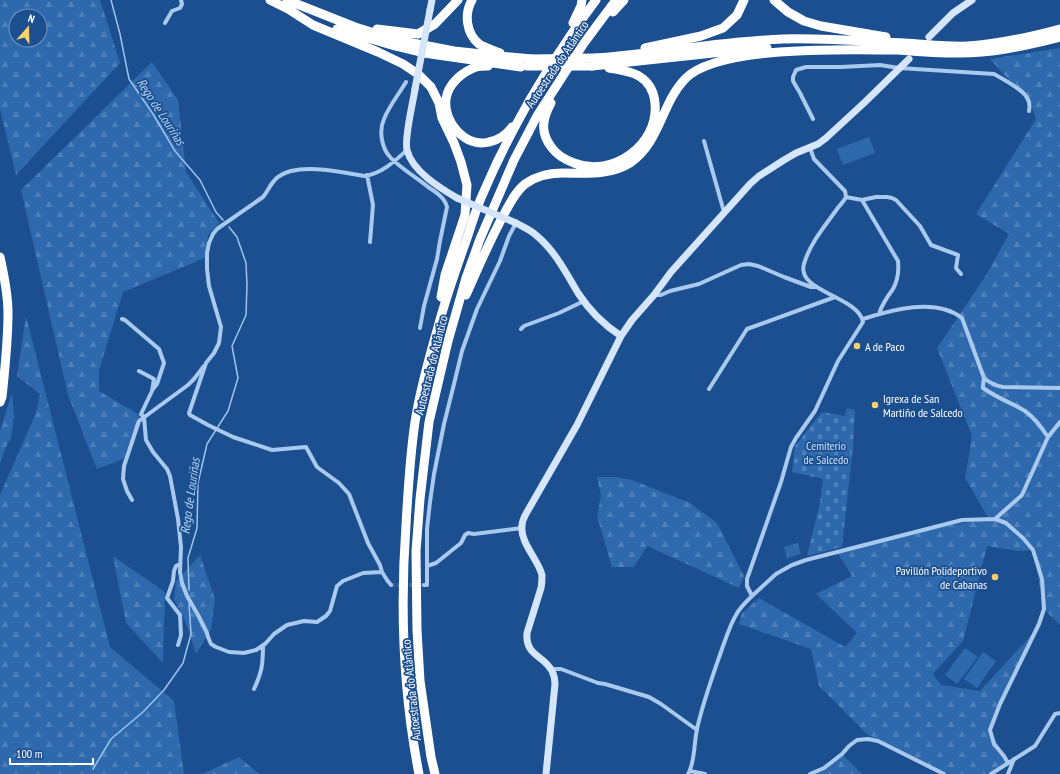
<svg xmlns="http://www.w3.org/2000/svg" width="1060" height="774" viewBox="0 0 1060 774" font-family="'PT Sans Narrow',sans-serif">
<defs>
<pattern id="forest-firs" width="22" height="20" patternUnits="userSpaceOnUse"><rect width="22" height="20" fill="#2e69ad"/><path d="M5 1l3.5 6h-7zM16 11l3.5 6h-7z" fill="#4d80b9"/></pattern>
<pattern id="cemetery-stones" width="16" height="16" patternUnits="userSpaceOnUse"><rect width="16" height="16" fill="#2e69ad"/><path d="M2 7V4a2 2 0 0 1 4 0v3zM10 15v-3a2 2 0 0 1 4 0v3z" fill="#4d80b9"/></pattern>
<pattern id="park-tufts" width="24" height="20" patternUnits="userSpaceOnUse"><rect width="24" height="20" fill="#2e69ad"/><path d="M3 7l-1-3M5 7V3M7 7l1-3M15 17l-1-3M17 17v-4M19 17l1-3" fill="none" stroke="#4d80b9"/></pattern>
</defs>
<rect width="100%" height="100%" fill="#1b4f8f"/>
<path fill="url(#forest-firs)" fill-rule="evenodd" d="M 0,0 L 100,0 L 120,63 L 16,175 L 0,109 ZM 16,16 L 40,16 L 40,40 L 16,40 Z
M 1060,48 L 1060,625 L 1044,609 L 1033,550 L 1018,551 L 987,546 L 963,641 L 933,674 L 941,685 L 980,691 L 1035,631 L 990,730 L 1008,763 L 987,774 L 949,774 L 907,756 L 867,734 L 819,686 L 811,649 L 739,624 L 742,613 L 759,598 L 845,647 L 857,633 L 816,594 L 852,576 L 837,552 L 927,529 L 989,519 L 965,478 L 972,436 L 937,348 L 985,277 L 1009,234 L 976,214 L 1036,119 L 1028,95 L 1009,80 L 990,59 Z
M 152,62 L 178,100 L 186,172 L 219,223 L 208,235 L 205,258 L 123,292 L 99,370 L 99,391 L 140,415 L 123,459 L 97,469 L 68,395 L 21,190 Z
M 26,316 L 110,647 L 174,701 L 184,774 L 0,774 L 0,495 L 36,413 L 40,394 L 17,376 Z
M 12,393 L 14,416 L 11,438 L 5,449 L 0,464 L 0,431 Z
M 597,477 L 616,477 L 632,480 L 690,503 L 717,523 L 744,576 L 739,588 L 647,546 L 634,567 L 612,567 L 597,516 L 601,496 Z
M 200,555 L 215,599 L 211,629 L 196,654 L 185,620 L 174,600 L 176,581 Z
M 113,556 L 165,592 L 163,663 L 126,623 Z
M 842,754 L 862,774 L 810,774 L 824,768 Z
M 239,757 L 259,774 L 202,774 Z"/>
<path fill="url(#cemetery-stones)" d="M 847,408 L 855,410 L 853,446 L 842,547 L 807,556 L 820,503 L 823,479 L 792,472 L 795,446 L 822,412 L 845,416 Z"/>
<path fill="url(#park-tufts)" d="M 798,543 L 801,554 L 787,558 L 784,547 Z"/>
<path fill="#2e69ad" d="M 869,137 L 875,153 L 843,165 L 837,149 Z
M 965,648 L 978,657 L 957,684 L 945,675 Z
M 983,652 L 996,661 L 977,688 L 964,679 Z"/>
<g fill="none" stroke-linecap="round" stroke-linejoin="round">
<path stroke="#9cc4f0" stroke-width="1.5" d="M 111,0 L 120,34 L 129,79 L 153,114 L 175,151 L 200,180 L 216,212 L 223,220
M 189,590 L 188,558 L 197,528 L 198,483 L 207,444 L 228,411 L 238,378 L 232,346 L 246,315 L 247,285 L 246,263 L 237,237 L 229,227
M 93,769 L 111,739 L 143,712 L 164,690 L 183,663 L 191,634 L 189,604"/>
<path stroke="#3d69a0" stroke-width="4" stroke-dasharray="4 2" stroke-linecap="butt" d="M 391,585 L 424,585"/>
<path stroke="#a9c9ee" stroke-width="4" d="M 165,23 L 172,11 L 180,8 L 182,4 L 181,0
M 406,82 C 399,94 389,106 384,119 C 379,130 381,147 390,157 C 399,167 417,178 428,187 C 436,192 445,198 447,207 L 440,241 L 437,259 L 424,306 L 420,328
M 813,119 L 800,93 L 793,81 L 793,77 L 796,70 L 806,67 L 841,67 L 880,65 L 899,68 L 994,74 C 1003,79 1020,88 1026,96 C 1029,100 1030,106 1029,111
M 704,141 L 724,212
M 367,175 L 373,205 L 370,242
M 846,197 L 862,200 L 876,197 L 887,197 L 892,198 L 896,200 L 920,226 L 931,245 L 958,255 L 956,268 L 961,274
M 862,200 L 898,261 C 899,271 898,280 893,289 C 887,297 882,304 879,314
M 655,295 L 661,295 L 670,291 L 699,284 L 741,265 L 749,264 L 758,266 L 784,277 L 811,287 L 817,287
M 122,319 L 125,320 L 159,349 L 164,363 L 157,384 L 153,389
M 863,319 C 891,310 936,297 962,318 L 984,378 C 990,383 996,386 1003,387 L 1060,388
M 521,329 L 524,326 L 559,313 L 584,301
M 139,371 L 154,379 L 152,391 L 141,414 L 144,417 L 146,440 L 153,452 L 167,469 L 170,476 L 178,519 L 181,547 L 180,572 L 182,583 L 187,596 L 198,615 L 207,633 L 208,637 L 211,644 L 216,647 L 229,652 L 244,653 L 256,650 L 265,644 L 274,634 L 287,625 L 304,621 L 317,622 L 326,616 L 330,611 L 337,586 L 343,581 L 363,573 L 382,572 L 387,580 L 391,585
M 709,389 L 747,329 L 835,297
M 1048,437 L 1060,422
M 132,500 L 127,491 L 123,479 L 124,466 L 139,421 L 188,385 L 194,379 L 204,366
M 995,519 L 1006,523 L 1023,538 L 1033,550 L 1042,579 L 1044,609 L 1039,624 L 1000,704 L 990,730 L 994,744 L 1004,756 L 1008,763
M 427,566 L 436,563 L 461,543 L 465,535 L 468,533 L 474,534 L 522,528
M 382,572 L 380,565 L 368,543 L 349,494 L 339,483 L 317,467 L 306,447 L 272,450 L 233,437 L 208,425 L 190,415 L 189,413 L 206,363 L 214,353 L 219,343 L 221,327 L 209,286 L 207,269 L 207,253 L 209,243 L 213,234 L 217,229 L 263,197 C 268,191 271,182 278,177 C 297,162 342,172 364,176 C 381,174 395,161 407,150
M 424,585 L 427,585 L 427,529 L 430,502 L 434,474 L 444,424 L 454,384 L 462,351 L 477,309 L 500,261 L 509,236 L 516,223
M 752,596 L 776,574 L 783,570 L 792,565 L 806,560 L 962,520 L 995,519 L 1022,495 L 1048,437 C 1042,428 1035,418 1025,411 C 1012,403 997,398 983,388 L 983,385 L 984,378
M 178,645 L 181,635 L 180,615 L 167,598 L 173,581 L 174,571 L 176,566 L 180,564
M 552,671 L 555,669 L 561,669 L 598,683 L 605,684 L 649,697 L 661,704 L 697,730
M 254,689 C 262,672 263,664 263,645
M 690,771 L 705,774
M 688,774 C 695,763 694,742 697,729 C 703,702 713,675 722,649 C 726,638 730,625 736,615 C 740,607 746,602 752,596 L 747,586 L 747,579 L 781,482 L 791,447 L 796,438 L 815,411 L 838,361 L 863,322 C 858,296 796,292 804,264 C 810,243 825,226 837,209 C 840,205 844,201 846,197 L 845,191 L 843,189 L 814,159 L 810,148
M 810,774 L 824,768 L 842,754 L 849,746 L 857,740 L 868,739 L 878,741 L 944,774
M 991,774 L 1035,746 L 1055,714 L 1060,713
M 1008,774 L 1014,759"/>
<path stroke="#d6e6fa" stroke-width="7" d="M 430,10 L 432,0
M 929,37 L 953,13 L 972,0
M 415,89 C 413,103 404,138 407,150 C 412,171 440,188 457,198
M 516,223 C 523,227 531,230 537,236 C 555,251 566,273 578,293 C 589,310 604,325 621,336
M 546,774 L 555,684 C 555,679 554,675 552,671 C 544,655 525,656 527,633 L 541,588 C 542,583 542,579 542,575 C 538,559 520,543 522,526 C 522,521 524,517 527,512 L 577,425 L 621,336 L 632,320 L 654,295 L 671,272 L 750,184 L 759,176 L 784,160 L 796,153 L 818,144 L 826,138 L 865,102 L 909,59"/>
<path stroke="#fff" stroke-width="9" d="M 270,0 L 290,10
M 287,0 L 355,27 L 397,40 L 454,51 L 510,57 L 532,59
M 472,0 C 464,14 466,33 479,44 C 485,48 493,50 500,53
M 774,0 L 788,12 L 804,21 L 821,26 L 886,37
M 285,7 L 313,25 L 378,52 L 403,64 L 418,74 L 431,87 L 439,103 L 442,118 L 454,143 L 461,162 L 467,185 L 465,215 L 445,275 L 441,297
M 613,12 L 624,0
M 573,23 L 581,6 L 582,0
M 337,29 L 395,46 L 424,53 L 521,67
M 377,29 L 418,34 L 435,24 L 458,0
M 645,48 L 701,36 L 723,28 L 737,15 L 744,0
M 888,49 C 909,51 931,53 953,53 C 989,54 1025,46 1060,37
M 596,58 C 658,54 720,41 783,39 C 823,38 864,41 904,43 C 925,44 947,47 968,46 C 999,44 1030,37 1060,29
M 488,66 C 485,66 480,66 476,67 C 462,72 448,84 446,99 C 443,123 466,148 489,142 C 498,140 507,134 512,127
M 592,66 L 741,50 L 767,48
M 551,103 C 542,119 540,133 552,148 C 557,155 566,160 574,163 C 612,178 659,145 655,103 C 654,92 649,82 639,76 C 630,71 619,70 609,68
M 0,257 C 4,275 8,294 8,313 C 8,341 5,369 2,397 L 0,402
M 466,295 C 478,268 489,242 503,216 C 509,205 515,192 525,184 C 536,176 549,173 562,173 C 584,173 610,176 630,163 C 661,141 661,104 685,79 C 717,45 847,50 894,50
M 419,774 C 403,692 400,608 406,525 C 408,490 410,456 415,422 C 420,390 429,358 438,327 C 446,297 456,269 466,241 C 471,227 475,212 481,198 C 511,127 550,61 596,0
M 435,774 L 431,757 L 420,681 L 417,630 L 416,551 L 420,499 L 429,422 L 448,341 L 466,278 L 480,239 L 514,160 L 537,116 L 584,43 L 616,0"/>
<path stroke="#d6e6fa" stroke-width="7" d="M 415,89 L 430,10
M 457,198 L 516,223"/>
<path stroke="#fff" stroke-width="9" d="M 532,59 L 596,58
M 527,66 L 592,66"/>
</g>
<g fill="#ffd166" stroke="#1b4f8f" stroke-width="1.5">
<circle cx="857" cy="346" r="4"/>
<circle cx="875" cy="405" r="4"/>
<circle cx="995" cy="577" r="4"/>
</g>
<g text-anchor="middle" dominant-baseline="central" stroke-width="3.5" stroke-linejoin="round" paint-order="stroke">
<g font-size="12" fill="#fff" stroke="#1b4f8f">
<text transform="translate(557 64) rotate(-56)">Autoestrada do Atlántico</text>
<text transform="translate(431 365) rotate(-76)">Autoestrada do Atlántico</text>
<text transform="translate(411 690) rotate(-96)">Autoestrada do Atlántico</text>
</g>
<g font-size="12" fill="#fff" stroke="#1b4f8f" text-anchor="start">
<text x="865" y="346">A de Paco</text>
<text x="883" y="398">Igrexa de San<tspan x="883" dy="14">Martiño de Salcedo</tspan></text>
<text x="987" y="570" text-anchor="end">Pavillón Polideportivo<tspan x="987" dy="14">de Cabanas</tspan></text>
</g>
<g font-size="12" fill="#cfe3fa" stroke="#1b4f8f">
<text x="826" y="445">Cemiterio<tspan x="826" dy="14">de Salcedo</tspan></text>
</g>
<g font-size="13" font-style="italic" fill="#b5d3f5" stroke="#1b4f8f">
<text transform="translate(161 112) rotate(57)">Rego de Louriñas</text>
<text transform="translate(190 496) rotate(-82)">Rego de Louriñas</text>
</g>
</g>
<g transform="translate(28 28) rotate(20)"><circle r="19" fill="#1b4f8f" stroke="#7695bc"/>
<path d="M0-3L7 15L0 10L-7 15Z" fill="#ffd166"/>
<text y="-6" font-size="11" font-weight="bold" text-anchor="middle" fill="#ffffff">N</text>
</g>
<path d="M10 758v6h83v-6" fill="none" stroke="#ffffff" stroke-width="2"/>
<text x="16" y="758" font-size="12" fill="#ffffff" stroke="#1b4f8f" stroke-width="3" paint-order="stroke">100 m</text>
</svg>
